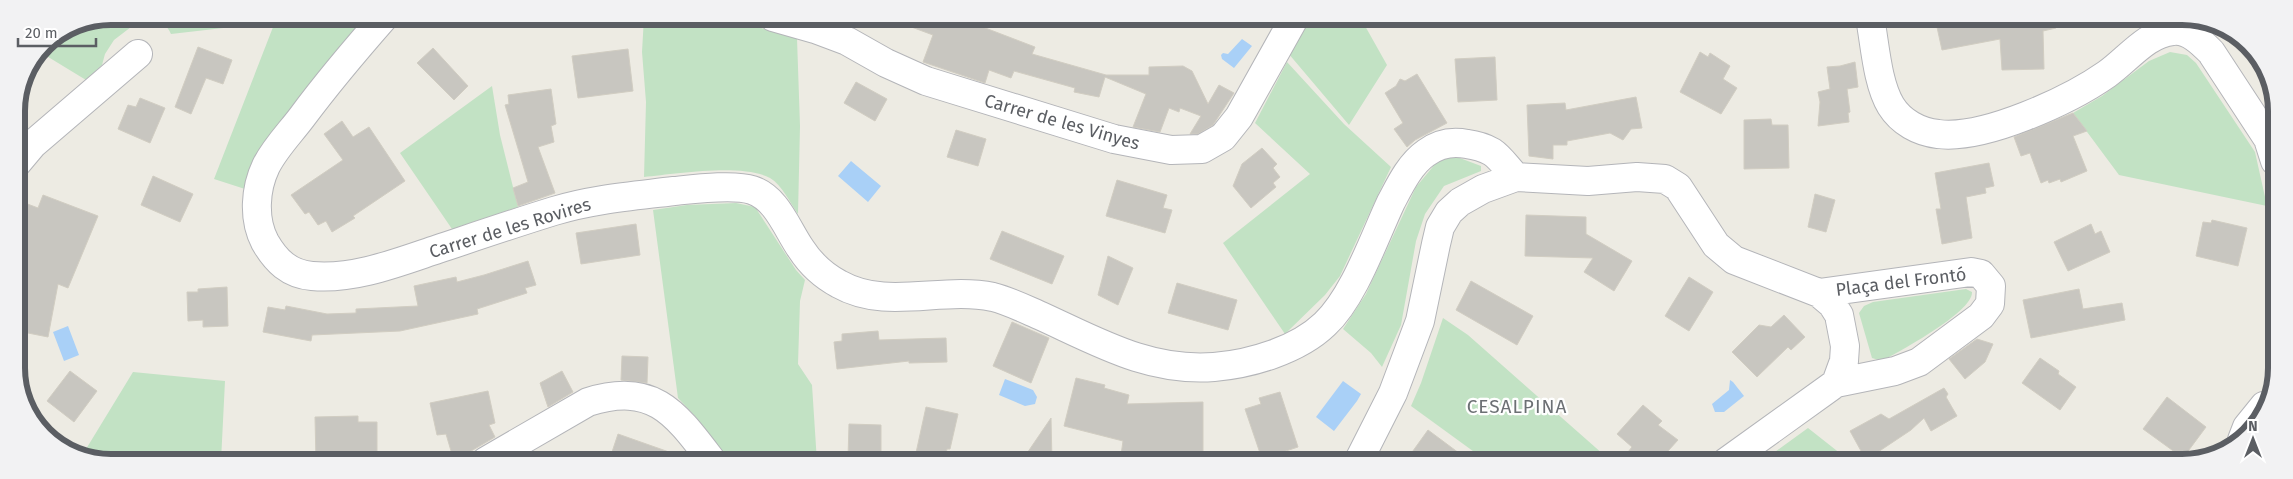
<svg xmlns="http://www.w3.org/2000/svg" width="2293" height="479" viewBox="0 0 2293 479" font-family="'Fira Sans',sans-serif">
<rect width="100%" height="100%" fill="#edebe3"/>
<path fill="#c2e2c4" d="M 111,16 L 130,16 L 131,27 L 114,40 L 105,54 L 102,65 L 86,80 L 40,52 C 52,27 86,21 111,16 Z
M 135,16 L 368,16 L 252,167 L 245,189 L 214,179 L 275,22 L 171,34 C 165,19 149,18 135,25 Z
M 644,17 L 722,17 L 797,38 L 800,126 L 798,214 C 790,203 782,185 770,178 C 742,163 675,174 644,177 L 646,102 L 642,52 Z
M 1308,17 L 1360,17 L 1387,65 L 1349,125 L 1288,53 Z
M 1583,17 L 1658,18 L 1658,24 L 1581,27 Z
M 2170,52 L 2187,55 L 2196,63 L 2255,152 L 2267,206 L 2119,175 L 2073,113 L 2102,96 L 2149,61 Z
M 1287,62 L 1344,124 L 1391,167 L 1340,276 L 1325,295 L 1285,334 L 1223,243 L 1310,174 L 1255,123 Z
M 492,86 L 500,135 L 518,207 L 452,229 L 400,153 Z
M 1457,157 L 1481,166 L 1481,171 L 1444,186 L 1425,214 L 1416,241 L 1401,325 L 1382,367 L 1371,353 L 1343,329 L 1366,294 L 1416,187 L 1436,163 L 1443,159 Z
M 736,203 L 755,207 L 796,270 L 805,280 L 800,301 L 798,364 L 812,385 L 817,462 L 730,461 L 695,416 L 678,398 L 653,210 L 687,205 Z
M 1966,289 L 1972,292 C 1973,312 1900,351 1882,361 L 1872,358 L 1859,313 L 1864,306 L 1873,302 Z
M 1443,318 L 1468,335 L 1612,462 L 1488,462 L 1411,406 L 1421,383 Z
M 133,372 L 225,381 L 221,461 L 120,461 L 83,454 Z
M 1808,428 L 1841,454 L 1855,462 L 1761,462 Z"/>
<path fill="#a9d0f7" d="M 1242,39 L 1252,46 L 1234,68 L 1222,59 L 1221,55 L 1223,53 L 1228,54 Z
M 851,161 L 881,186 L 868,202 L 838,176 Z
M 68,326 L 79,355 L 64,361 L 53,332 Z
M 1005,379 L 1033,390 L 1037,397 L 1035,404 L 1025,406 L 999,395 Z
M 1730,380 L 1733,382 L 1744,396 L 1724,412 L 1715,412 L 1712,404 L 1729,390 Z
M 1343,381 L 1361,394 L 1357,401 L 1334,431 L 1316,417 Z"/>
<path fill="#c8c6c0" stroke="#d1cdc2" d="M 891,17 L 969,17 L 967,21 L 1035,47 L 1032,54 L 1106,75 L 1149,75 L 1149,67 L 1183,66 L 1192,71 L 1208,104 L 1219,85 L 1234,93 L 1213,125 L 1198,134 L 1190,134 L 1201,116 L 1180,108 L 1179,112 L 1169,108 L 1160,132 L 1133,127 L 1146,94 L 1105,77 L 1099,97 L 1074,92 L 1075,88 L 1014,71 L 1011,78 L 989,70 L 985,83 L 923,62 L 933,35 L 890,19 Z
M 1935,18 L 2055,18 L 2056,28 L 2043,31 L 2044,69 L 2002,70 L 2000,39 L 1942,50 Z
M 198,47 L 232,60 L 223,84 L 206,78 L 191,114 L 175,107 Z
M 433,48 L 468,86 L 454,100 L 417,63 Z
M 628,49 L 633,91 L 578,98 L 572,56 Z
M 1700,52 L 1708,57 L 1710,53 L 1730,66 L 1723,79 L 1737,88 L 1721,114 L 1680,92 Z
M 1495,57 L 1497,100 L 1458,102 L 1455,59 Z
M 1855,62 L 1858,87 L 1847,89 L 1850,112 L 1848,113 L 1849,122 L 1818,126 L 1820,102 L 1818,92 L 1830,89 L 1827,67 L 1840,66 Z
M 1417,74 L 1447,123 L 1415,140 L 1407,147 L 1394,129 L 1403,123 L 1385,93 L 1396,86 L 1400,79 L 1405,81 Z
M 856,82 L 887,99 L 875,121 L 844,103 Z
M 551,89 L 556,124 L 551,126 L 554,142 L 538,147 L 555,193 L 518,206 L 513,188 L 528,182 L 505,105 L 509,104 L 508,95 Z
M 1636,97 L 1642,128 L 1631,129 L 1623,140 L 1610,133 L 1567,141 L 1567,145 L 1553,145 L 1553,159 L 1529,156 L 1527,105 L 1565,103 L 1566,110 Z
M 140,98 L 165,108 L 150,143 L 118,129 L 128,105 L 136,107 Z
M 2073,113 L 2087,131 L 2073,136 L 2087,171 L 2061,182 L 2060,179 L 2049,183 L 2048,180 L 2041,183 L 2030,153 L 2021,156 L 2014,137 Z
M 1771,119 L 1772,125 L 1788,125 L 1789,168 L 1744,169 L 1744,120 Z
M 342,121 L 353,137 L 369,127 L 405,181 L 353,216 L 355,218 L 332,232 L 326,221 L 318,225 L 309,212 L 305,214 L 291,195 L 343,160 L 324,134 Z
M 956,130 L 986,139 L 978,166 L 947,157 Z
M 1262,148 L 1277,164 L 1273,168 L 1280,177 L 1273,183 L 1276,187 L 1251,208 L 1233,186 L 1242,164 Z
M 1989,163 L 1994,186 L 1985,188 L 1986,193 L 1966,197 L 1972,238 L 1942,244 L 1936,209 L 1941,209 L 1935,173 Z
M 153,176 L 193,194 L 180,222 L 141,205 Z
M 1117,180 L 1167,195 L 1163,208 L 1172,210 L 1165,233 L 1106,216 Z
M 1815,194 L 1835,200 L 1826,232 L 1808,227 Z
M 43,195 L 98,216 L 68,288 L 58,284 L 48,337 L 18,331 L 18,300 L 23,271 L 17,269 L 17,200 L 38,208 Z
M 1526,215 L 1586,217 L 1586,234 L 1632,261 L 1614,291 L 1584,272 L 1593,258 L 1525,256 Z
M 2212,220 L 2247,228 L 2238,266 L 2196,256 L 2203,222 L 2211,223 Z
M 636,224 L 640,255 L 581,264 L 576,233 Z
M 2091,224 L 2095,234 L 2101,231 L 2110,252 L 2068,271 L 2054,242 Z
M 1002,231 L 1064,256 L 1052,284 L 990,259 Z
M 1108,256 L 1133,268 L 1118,305 L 1098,295 Z
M 528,261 L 536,285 L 525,288 L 527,293 L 477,309 L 478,314 L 400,331 L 312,335 L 311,341 L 263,332 L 268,307 L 285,310 L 286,306 L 327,314 L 356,313 L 356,309 L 418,306 L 414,286 L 456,277 L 457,282 L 484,275 Z
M 1689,277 L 1713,292 L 1689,331 L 1665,316 Z
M 1471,281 L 1533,316 L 1517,345 L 1456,310 Z
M 1177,283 L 1237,300 L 1228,330 L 1168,313 Z
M 227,287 L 228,326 L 203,327 L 203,320 L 188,321 L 187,292 L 198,292 L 198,289 Z
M 2079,289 L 2083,309 L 2122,303 L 2125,320 L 2031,338 L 2023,300 Z
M 1784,315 L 1805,337 L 1791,350 L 1788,347 L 1757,377 L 1732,352 L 1759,325 L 1771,327 Z
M 1012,322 L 1049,338 L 1031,383 L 993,366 Z
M 878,331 L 879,340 L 946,338 L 947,362 L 909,363 L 909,361 L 837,369 L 834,342 L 842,341 L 842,334 Z
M 1977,339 L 1993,344 L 1985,362 L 1965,379 L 1949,359 Z
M 622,356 L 648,357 L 647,383 L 621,380 Z
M 2040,358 L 2059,371 L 2058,374 L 2076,387 L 2060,410 L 2022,383 Z
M 70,371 L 97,391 L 74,422 L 47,401 Z
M 562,371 L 573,392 L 548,407 L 540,383 Z
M 1076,378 L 1105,385 L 1104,388 L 1129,395 L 1127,404 L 1203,402 L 1203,462 L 1120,462 L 1123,441 L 1064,426 Z
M 1944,388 L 1948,394 L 1946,397 L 1957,416 L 1931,431 L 1924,418 L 1911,430 L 1866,460 L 1850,431 L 1881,414 L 1889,419 Z
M 488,391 L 495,423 L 489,425 L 495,437 L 454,461 L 446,434 L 437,435 L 430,403 Z
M 1280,392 L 1298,447 L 1262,459 L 1245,409 L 1261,404 L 1259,398 Z
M 2167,397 L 2206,427 L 2183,458 L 2143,429 Z
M 1643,405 L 1662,421 L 1658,425 L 1678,440 L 1668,451 L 1683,462 L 1640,462 L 1628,452 L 1632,447 L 1617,434 Z
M 926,407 L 958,414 L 950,449 L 947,449 L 944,462 L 914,462 Z
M 358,416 L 358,422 L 377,422 L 377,452 L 335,453 L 335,461 L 316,461 L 315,417 Z
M 1051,418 L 1052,462 L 1021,462 Z
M 849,424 L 881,425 L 881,459 L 848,458 Z
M 1428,430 L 1471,462 L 1405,462 Z
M 618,434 L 686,458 L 687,461 L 609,461 Z"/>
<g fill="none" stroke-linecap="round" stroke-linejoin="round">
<g stroke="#b4b5b9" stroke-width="30">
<path id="minor" d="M 385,16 C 356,49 328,82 302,117 C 290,133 275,148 266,166 C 255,189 253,219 265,242 C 276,261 289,274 312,276 C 354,280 399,262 438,249 C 477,236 515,223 554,211 C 593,199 634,196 674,191 C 694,189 734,184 752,190 C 777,198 787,229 801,249 C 810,263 824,276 839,284 C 887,311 941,286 993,297 C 1009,301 1025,309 1041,316 C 1098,342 1149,372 1214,367 C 1251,364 1298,350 1325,324 C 1354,297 1374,238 1391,202 C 1400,185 1410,164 1426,153 C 1438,144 1452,141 1467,144 C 1475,145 1485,148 1492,152 C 1501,158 1508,169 1516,177
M 773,17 L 815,29 L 847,41 L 886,63 L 926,81 L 1114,139 L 1171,150 L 1202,149 L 1223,137 L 1239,117 L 1295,17
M 1870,18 C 1875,44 1877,83 1891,106 C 1901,122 1919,132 1938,134 C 1984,140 2070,100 2107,74 C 2127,60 2147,33 2173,31 C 2188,29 2201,42 2211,52 L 2268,139 L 2275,161
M 17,163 L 33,144 L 138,54
M 1819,293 L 1971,272 L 1981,274 L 1991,286 L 1990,304 L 1981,316 L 1919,362 L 1895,371 L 1836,383
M 2242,440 L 2247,427 L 2264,406
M 486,461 L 588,402 C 654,381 676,414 712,461
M 1358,462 L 1393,393 L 1420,321 L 1436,244 L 1440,227 L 1449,212 L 1460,202 L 1483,189 L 1516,177 L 1588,181 L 1637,177 L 1665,179 L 1678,187 L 1716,245 L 1734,260 L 1819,293 L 1832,304 L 1839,315 L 1845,346 L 1844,361 L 1836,383 L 1726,462"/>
</g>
<use href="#minor" stroke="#fff" stroke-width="28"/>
</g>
<g text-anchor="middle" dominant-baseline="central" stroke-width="4.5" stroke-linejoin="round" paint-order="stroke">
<g font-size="18" fill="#5b5e63" stroke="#fff">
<text transform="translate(1062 122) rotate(16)">Carrer de les Vinyes</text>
<text transform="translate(510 228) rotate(-17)">Carrer de les Rovires</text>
<text transform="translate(1901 282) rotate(-7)">Plaça del Frontó</text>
</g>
<g font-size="19" letter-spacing="1" fill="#6c7074" stroke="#fff">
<text x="1517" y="406">CESALPINA</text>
</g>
</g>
<path d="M0 0H2293V479H0ZM111 25H2182A86 86 0 0 1 2268 111V368A86 86 0 0 1 2182 454H111A86 86 0 0 1 25 368V111A86 86 0 0 1 111 25Z" fill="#f2f2f3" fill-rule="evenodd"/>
<path fill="none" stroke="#5b5e63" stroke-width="6" d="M111 25H2182A86 86 0 0 1 2268 111V368A86 86 0 0 1 2182 454H111A86 86 0 0 1 25 368V111A86 86 0 0 1 111 25Z"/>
<g transform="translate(2253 439)" stroke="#ffffff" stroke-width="4" paint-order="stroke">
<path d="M0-4L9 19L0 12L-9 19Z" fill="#5b5e63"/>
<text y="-8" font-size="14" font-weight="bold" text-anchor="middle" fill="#5b5e63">N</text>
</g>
<path d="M18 38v8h78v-8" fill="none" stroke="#5b5e63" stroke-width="2.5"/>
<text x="25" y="38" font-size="15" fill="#5b5e63" stroke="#ffffff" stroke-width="4" paint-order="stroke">20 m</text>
</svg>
